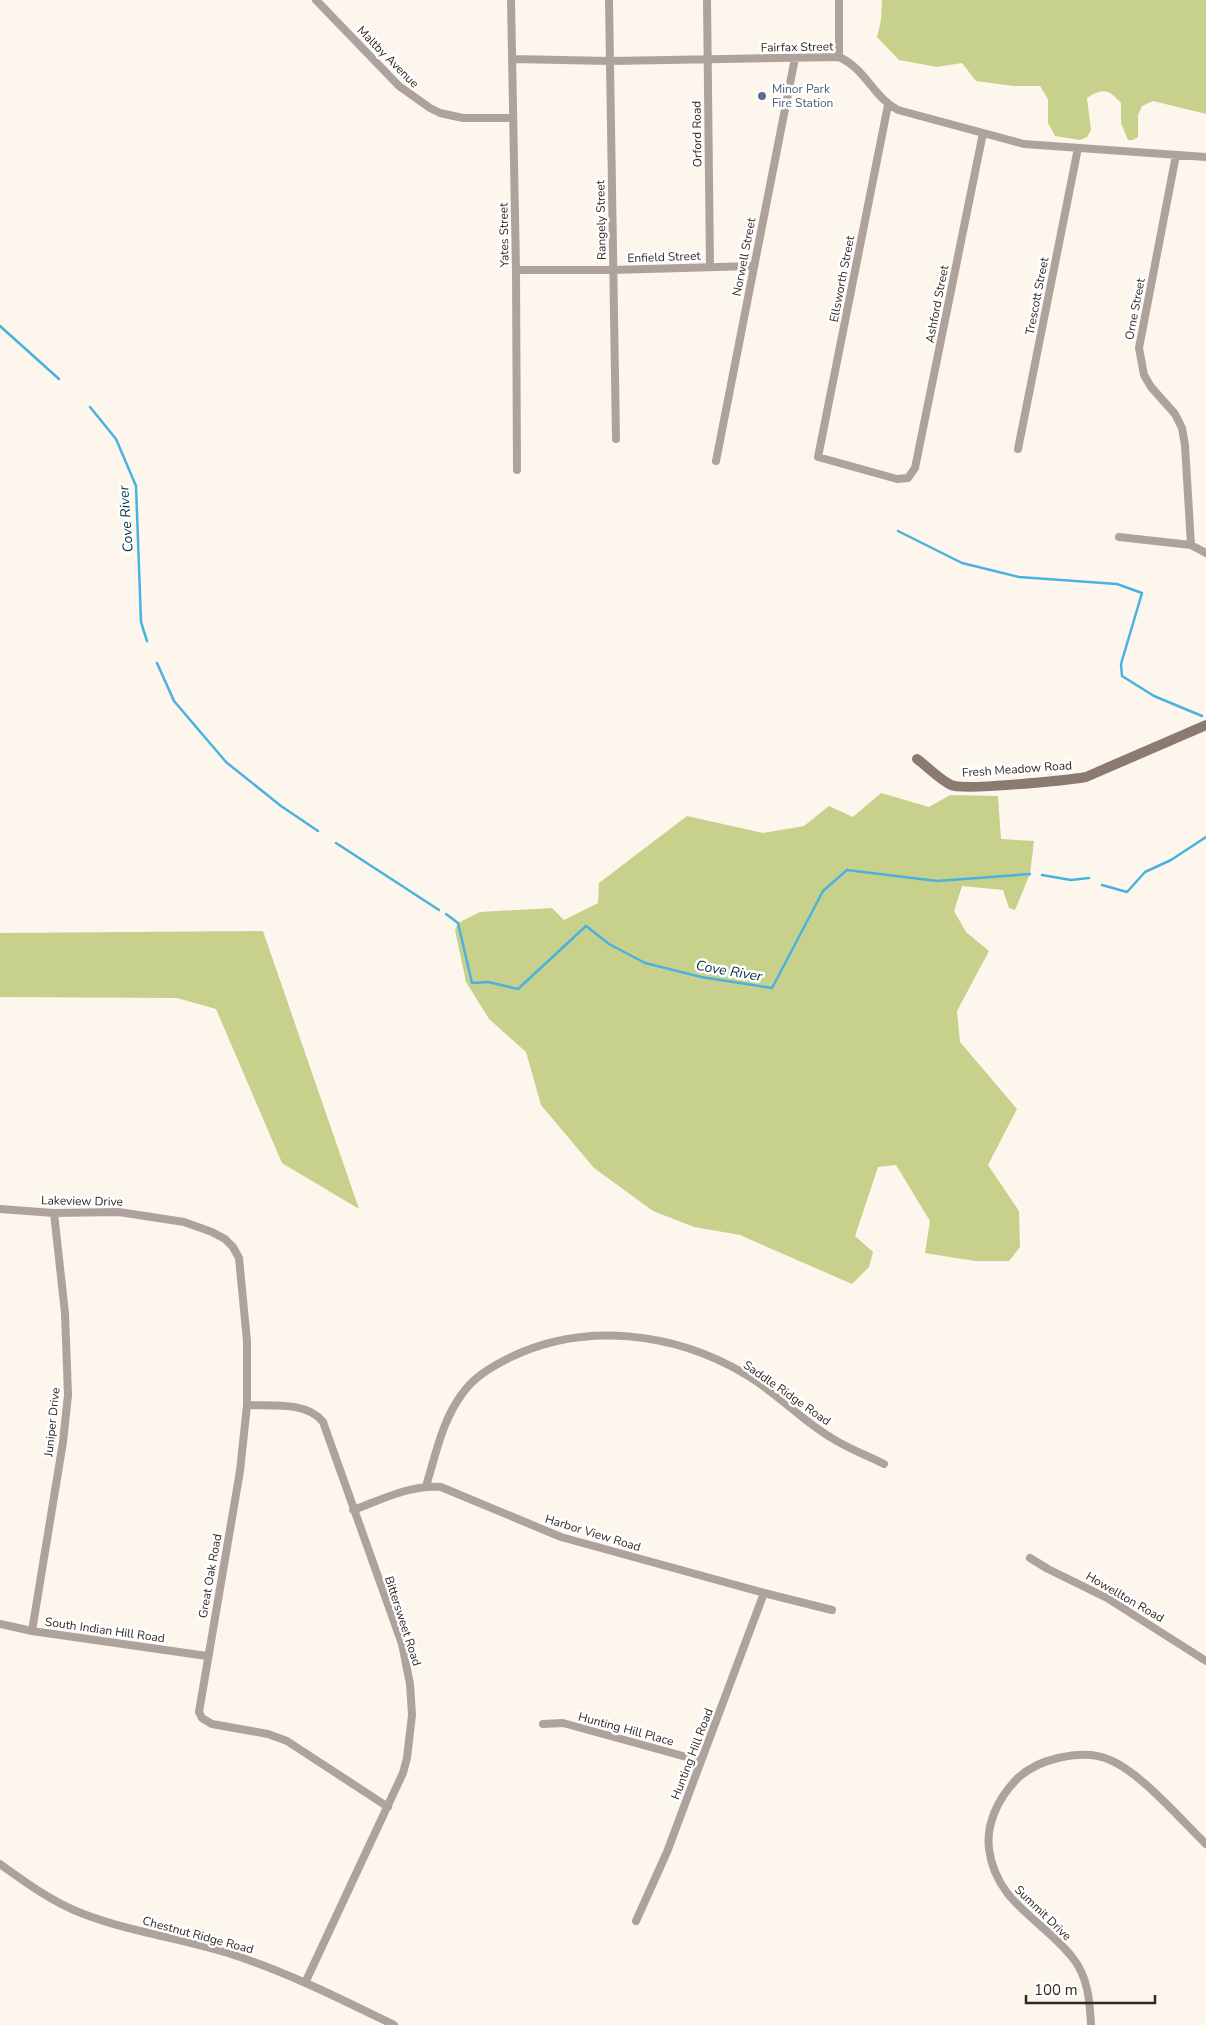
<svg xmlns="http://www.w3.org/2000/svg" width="1206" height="2025" viewBox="0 0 1206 2025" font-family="'Nunito Sans',sans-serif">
<rect width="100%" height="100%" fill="#fdf6ed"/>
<path fill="#c7d18c" d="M 882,0 L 1206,0 L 1206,114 L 1153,101 L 1142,106 L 1138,115 L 1138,137 L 1133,140 L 1128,140 L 1121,123 L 1121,103 C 1108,89 1103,88 1087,98 L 1091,130 L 1087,137 L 1080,140 L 1055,136 L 1048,123 L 1048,99 L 1040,86 L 1014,86 L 976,81 L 962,63 L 937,67 L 899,60 L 877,37 L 881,20 Z
M 881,793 L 929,807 L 950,795 L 998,796 L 1001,839 L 1034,841 L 1030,874 L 1015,910 L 1009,908 L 1003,890 L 962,886 L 954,911 L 966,932 L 989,951 L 957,1011 L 960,1042 L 1017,1109 L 988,1165 L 1019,1211 L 1020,1247 L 1009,1261 L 975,1261 L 925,1253 L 930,1221 L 896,1165 L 878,1167 L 855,1236 L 873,1252 L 869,1267 L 852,1284 L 740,1235 L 694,1227 L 653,1211 L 594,1168 L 541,1105 L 526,1052 L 489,1019 L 466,982 L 455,930 L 458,923 L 480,912 L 552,908 L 564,920 L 598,903 L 599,883 L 687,816 L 763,833 L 804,826 L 829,806 L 853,817 Z
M 263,931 L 359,1209 L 282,1163 L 216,1009 L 177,998 L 0,997 L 0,933 Z"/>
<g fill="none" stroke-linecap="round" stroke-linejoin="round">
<path stroke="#4ab2e0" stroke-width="2.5" d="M 0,326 L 59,379
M 90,407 L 116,439 L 136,486 L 141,622 L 147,641
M 898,531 L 962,563 L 1019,577 L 1117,584 L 1142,593 L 1121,664 L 1122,676 L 1154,696 L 1202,716
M 157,663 L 174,701 L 226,762 L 281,806 L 318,831
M 336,843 L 439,910
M 1042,875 L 1071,880 L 1089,878
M 1102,885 L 1127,892 L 1145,872 L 1171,860 L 1206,837
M 446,914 L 458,923 L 472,983 L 488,982 L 518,989 L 586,926 L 609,944 L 645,963 L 701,977 L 772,988 L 823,891 L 847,870 L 937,881 L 1030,874"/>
<path stroke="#aea29d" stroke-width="8" d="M 316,0 L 399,86 L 430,108 L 440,113 L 463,118 L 513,118
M 511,0 L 516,270 L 517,470
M 609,0 L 616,439
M 707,0 L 710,267
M 839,0 L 839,57
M 512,59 L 610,61 L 839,57 C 866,69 873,97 898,110 L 1024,144 L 1206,157
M 888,105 L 818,457 L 897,479 L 908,478 L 915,468 L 983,133
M 1176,155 L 1139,348 L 1144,375 L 1151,387 L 1175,414 L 1182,428 L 1185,445 L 1191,545
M 516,270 L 612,270 L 753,266
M 1018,449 L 1078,148
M 716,461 L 795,58
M 1119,537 L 1191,545 L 1206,553
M 0,1209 L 54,1213 L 119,1212 L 184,1222 L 212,1232 L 225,1239 L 233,1247 L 239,1258 L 247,1341 L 247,1405 L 240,1471 L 199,1712 L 202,1718 L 212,1724 L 268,1734 L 287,1741 L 388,1807
M 247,1405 C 270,1406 307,1401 323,1422 L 402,1644 L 410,1684 L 412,1715 L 407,1758 L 403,1773 L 305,1983
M 426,1486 C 436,1454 442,1421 462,1394 C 474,1377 491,1367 509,1358 C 584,1321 674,1332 745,1374 C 775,1391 800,1419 830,1437 C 847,1448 866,1455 884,1464
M 353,1510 C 381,1500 411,1484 441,1487 L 561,1537 L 764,1593 L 832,1610
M 1030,1558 L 1048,1569 L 1107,1598 L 1206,1661
M 0,1624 L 32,1631 L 207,1656
M 32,1631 L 63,1442 L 68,1395 L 65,1313 L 54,1213
M 543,1724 L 563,1723 L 701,1761
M 0,1864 C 25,1882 52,1902 81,1913 C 129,1932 181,1938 231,1954 C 287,1972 341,1999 394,2025
M 636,1921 L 667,1852 L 764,1593
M 1091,2025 C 1090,2002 1088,1976 1072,1957 C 1042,1919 996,1903 989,1849 C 986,1824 998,1799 1015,1781 C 1027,1768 1041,1762 1058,1758 C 1075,1754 1093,1752 1110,1760 C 1140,1772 1181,1820 1206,1844"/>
<path stroke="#8a7a72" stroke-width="10" d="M 917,759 C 928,767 939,779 951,785 C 963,791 1068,780 1086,777 L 1206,725"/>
</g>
<circle fill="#5c6f8a" stroke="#fff" stroke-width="2" cx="762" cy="96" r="5"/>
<g text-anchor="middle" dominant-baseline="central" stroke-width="5" stroke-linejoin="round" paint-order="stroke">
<g font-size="12" fill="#302921" stroke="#fff">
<text transform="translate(797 47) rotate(-1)">Fairfax Street</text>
<text transform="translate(388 57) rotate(45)">Maltby Avenue</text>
<text transform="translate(697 134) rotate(-91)">Orford Road</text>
<text transform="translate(601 220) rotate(-91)">Rangely Street</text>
<text transform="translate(504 235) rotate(-91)">Yates Street</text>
<text transform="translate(664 257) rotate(-2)">Enfield Street</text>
<text transform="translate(744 257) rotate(-79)">Norwell Street</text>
<text transform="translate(842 279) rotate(-79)">Ellsworth Street</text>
<text transform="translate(1037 296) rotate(-79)">Trescott Street</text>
<text transform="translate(937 304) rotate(-79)">Ashford Street</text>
<text transform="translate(1135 309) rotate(-79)">Orne Street</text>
<text transform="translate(1017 769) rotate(-4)">Fresh Meadow Road</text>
<text transform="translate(82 1201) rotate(1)">Lakeview Drive</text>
<text transform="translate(787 1393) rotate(35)">Saddle Ridge Road</text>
<text transform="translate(52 1422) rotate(-84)">Juniper Drive</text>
<text transform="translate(593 1533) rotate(17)">Harbor View Road</text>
<text transform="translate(210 1576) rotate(-80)">Great Oak Road</text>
<text transform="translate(1125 1597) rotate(30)">Howellton Road</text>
<text transform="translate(403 1621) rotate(72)">Bittersweet Road</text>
<text transform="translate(105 1630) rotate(8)">South Indian Hill Road</text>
<text transform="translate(626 1729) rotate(15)">Hunting Hill Place</text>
<text transform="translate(692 1754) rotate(-69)">Hunting Hill Road</text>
<text transform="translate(1043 1913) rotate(44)">Summit Drive</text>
<text transform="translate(198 1935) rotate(15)">Chestnut Ridge Road</text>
</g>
<g font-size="12" fill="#4e5e75" stroke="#fff" text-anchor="start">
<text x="772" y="89">Minor Park<tspan x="772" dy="14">Fire Station</tspan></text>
</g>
<g font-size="14" font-style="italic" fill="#013244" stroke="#fff">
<text transform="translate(126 519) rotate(-94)">Cove River</text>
<text transform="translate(729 971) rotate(10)">Cove River</text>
</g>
</g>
<path d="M1026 1995v8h129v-8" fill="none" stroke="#302921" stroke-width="2.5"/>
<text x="1034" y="1995" font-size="15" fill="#302921" stroke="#ffffff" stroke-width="4" paint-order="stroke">100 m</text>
</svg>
